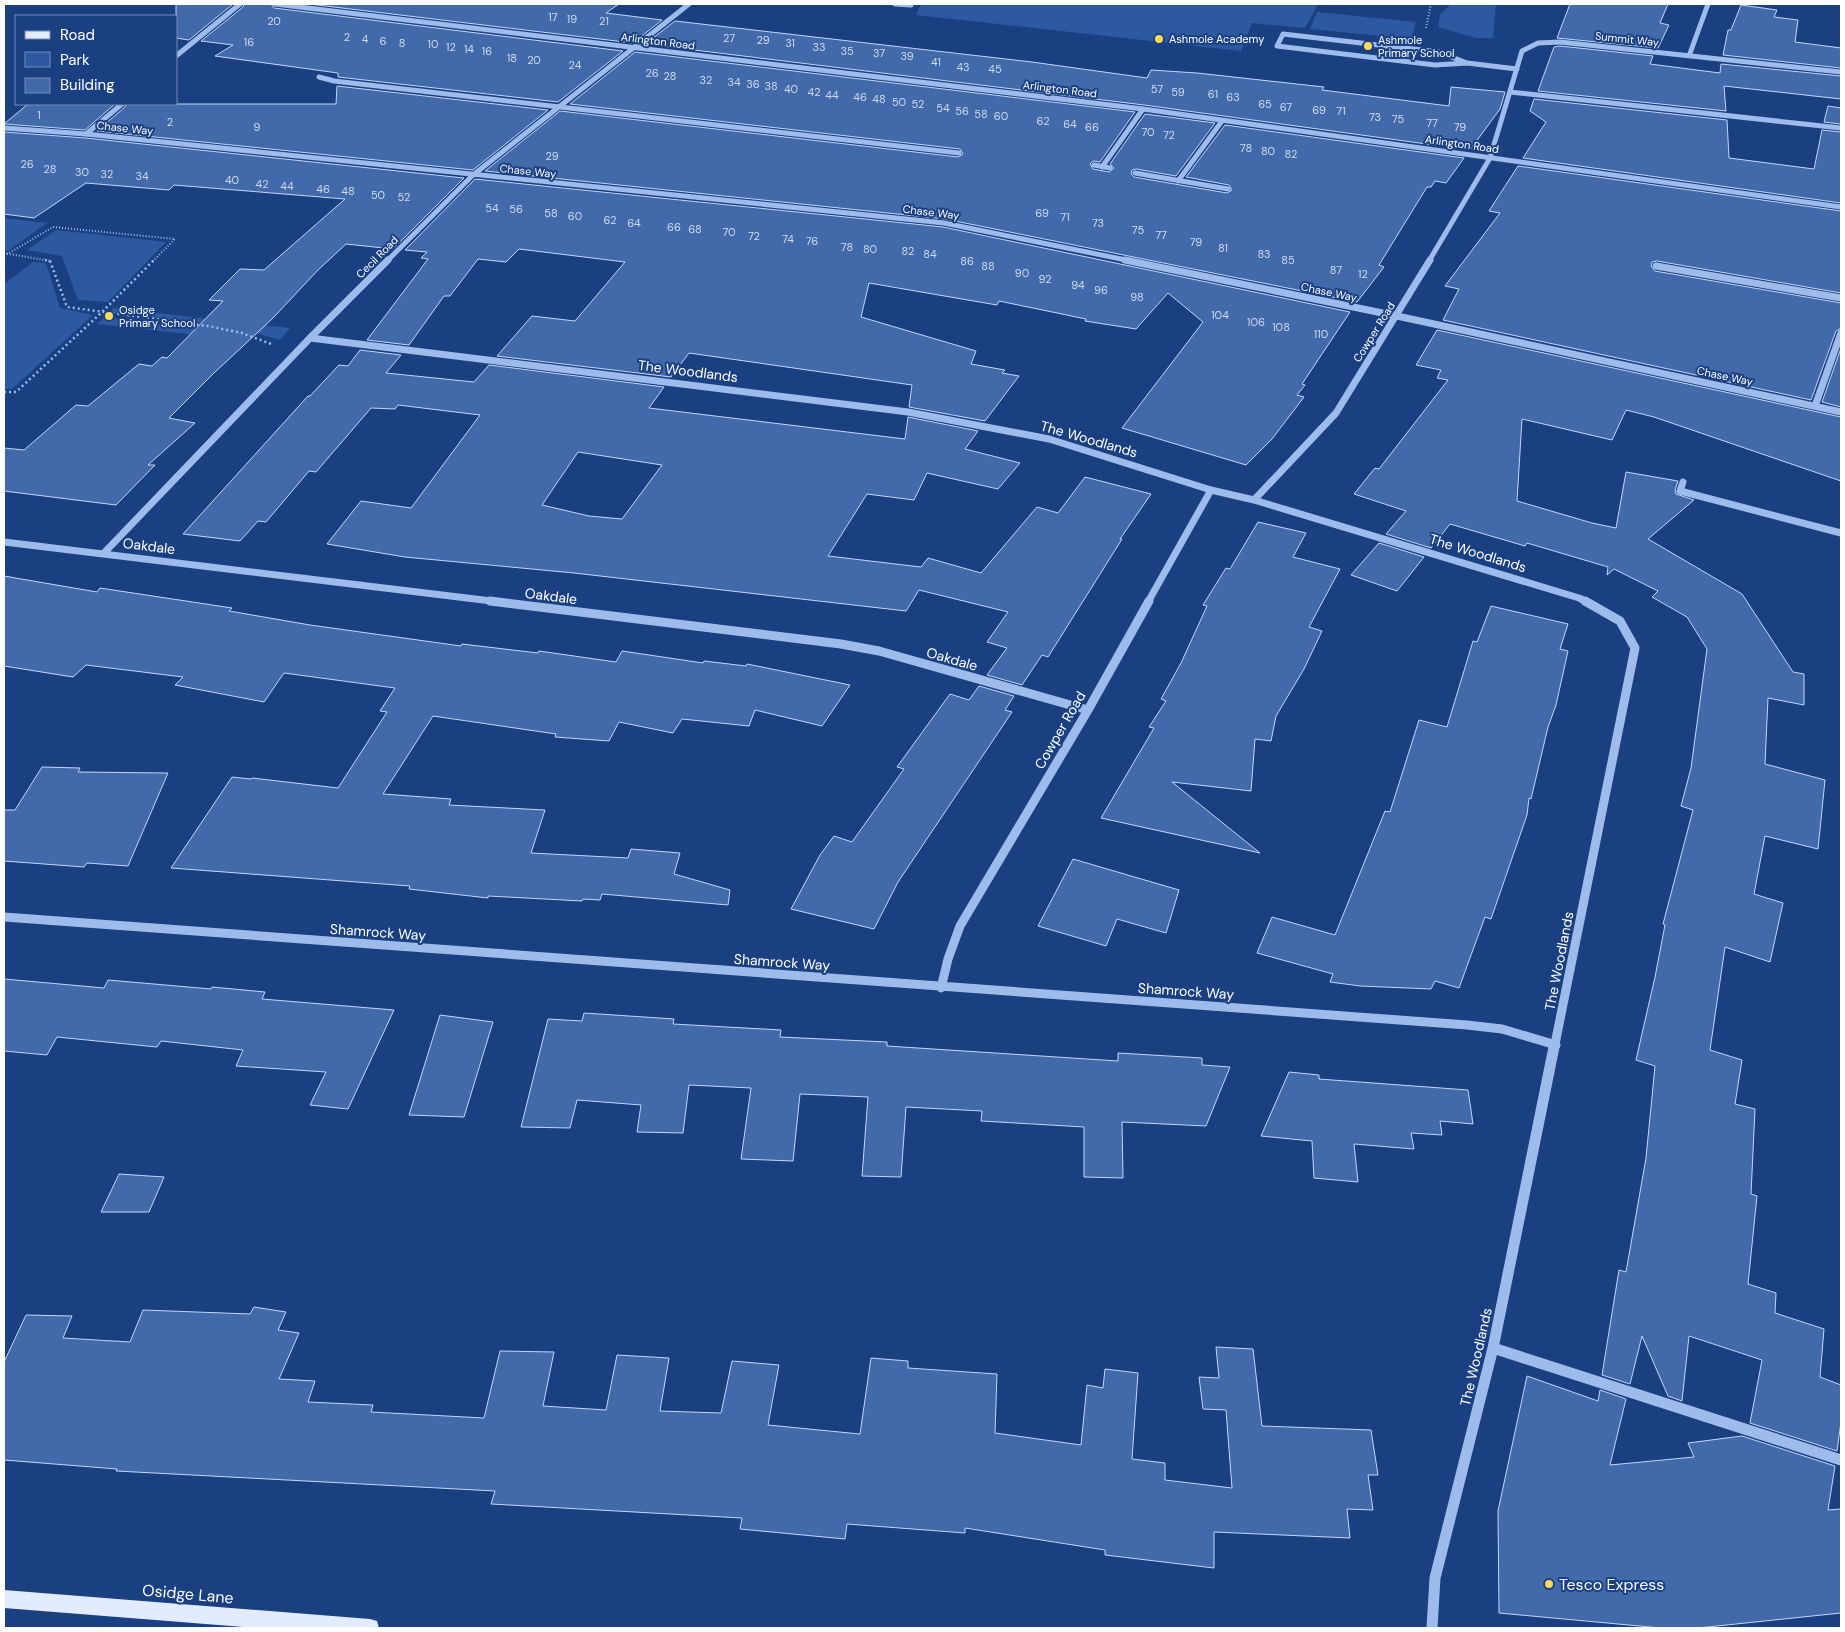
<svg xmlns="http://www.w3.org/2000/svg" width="1845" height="1632" viewBox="0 0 1845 1632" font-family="'DM Sans',sans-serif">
<rect width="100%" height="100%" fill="#1a4082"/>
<path fill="#2d59a1" d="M 921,4 L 1318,4 L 1305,28 L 1252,23 L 1241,51 L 916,15 Z
M 1451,4 L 1496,4 L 1493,38 L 1476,38 L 1438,27 L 1440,15 Z
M 1317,12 L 1416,22 L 1411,39 L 1310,29 Z
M 4,218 L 47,223 L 8,251 L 4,250 Z
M 56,230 L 166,242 L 108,302 L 78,300 L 62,256 L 27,250 Z
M 33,262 L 46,263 L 60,308 L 93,315 L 12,389 L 4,389 L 4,284 Z
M 114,308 L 290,328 L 280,340 C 223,322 168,319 109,312 Z
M 104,317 L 221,331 L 250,341 L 97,324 Z"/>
<path fill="#426aab" stroke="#c3d7f8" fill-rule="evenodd" d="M 176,4 L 233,4 L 189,40 L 176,38 Z
M 244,4 L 271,4 L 274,8 L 623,51 L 558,102 L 338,77 L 338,73 L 215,56 L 233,45 L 201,41 L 243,7 Z
M 309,4 L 619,4 L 606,13 L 662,20 L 633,43 Z
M 1570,4 L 1668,4 L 1660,23 L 1669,25 L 1658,48 L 1557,38 Z
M 1741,5 L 1777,10 L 1774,17 L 1798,20 L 1795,42 L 1841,48 L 1841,68 L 1723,55 L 1728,30 L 1731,30 Z
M 675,21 L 1032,62 L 1147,78 L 1151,70 L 1197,73 L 1324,87 L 1322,90 L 1449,106 L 1451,87 L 1505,92 L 1500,109 L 1470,150 L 1144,105 L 645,44 Z
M 1560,46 L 1653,56 L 1650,64 L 1720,73 L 1721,64 L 1841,76 L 1841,99 L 1724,86 L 1726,111 L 1538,91 L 1554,47 Z
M 635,52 L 1135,112 L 1100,162 L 1093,161 L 1090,164 L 1093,169 L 1109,172 L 1114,168 L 1110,164 L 1145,114 L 1215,123 L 1176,176 L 1136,169 L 1132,170 L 1131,174 L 1134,177 L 1227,193 L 1232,190 L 1229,185 L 1186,177 L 1225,125 L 1464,158 L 1446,183 L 1435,181 L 1431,187 L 1427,187 L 1379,265 L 1384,267 L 1357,302 L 945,219 L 485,171 L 560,111 L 958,157 L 963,154 L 960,149 L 570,104 Z
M 337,86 L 548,110 L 473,170 L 97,131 L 125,107 L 126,104 L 336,104 Z
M 1534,99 L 1727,120 L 1729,158 L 1814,169 L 1822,130 L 1841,132 L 1841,203 L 1523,158 L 1546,122 L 1530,111 Z
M 28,104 L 115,104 L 85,130 L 4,124 Z
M 1828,106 L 1841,108 L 1841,124 L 1824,122 Z
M 4,132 L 86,138 L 464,178 L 393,249 L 346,244 L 318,270 L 272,319 L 214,373 L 169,418 L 195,423 L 148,465 L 155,465 L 116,505 L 4,491 L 4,448 L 24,450 L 76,405 L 88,406 L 139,364 L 152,366 L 162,357 L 167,358 L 223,301 L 209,300 L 240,269 L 264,270 L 345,199 L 174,185 L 169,190 L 86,183 L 34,218 L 4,214 Z
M 1518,166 L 1841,211 L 1841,293 L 1657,261 L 1652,262 L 1651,266 L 1655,271 L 1841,303 L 1841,328 L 1836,331 L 1811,400 L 1443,320 L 1459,289 L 1445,286 L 1500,213 L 1489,211 Z
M 475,179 L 943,227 L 1350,312 L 1302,384 L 1305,385 L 1297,395 L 1304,397 L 1272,439 L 1246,465 L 1122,428 L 1203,322 L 1168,293 L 1136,329 L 1085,321 L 1086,319 L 999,301 L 997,305 L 869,283 L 861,317 L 976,351 L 971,364 L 1005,370 L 1002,373 L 1019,376 L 985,421 L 909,407 L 912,385 L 689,353 L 671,377 L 497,356 L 532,316 L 575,321 L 625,262 L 519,249 L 506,262 L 478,259 L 450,296 L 444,296 L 409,345 L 367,340 L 428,259 L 421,258 L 427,252 L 405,250 Z
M 1437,330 L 1841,417 L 1841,481 L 1654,417 L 1626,410 L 1612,440 L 1522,419 L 1517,501 L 1592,523 L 1616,528 L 1626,472 L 1678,481 L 1675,490 L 1676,494 L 1694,500 L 1648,539 L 1742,594 L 1793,672 L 1804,674 L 1804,705 L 1768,698 L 1765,764 L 1825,780 L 1818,849 L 1765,836 L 1754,894 L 1783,903 L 1770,962 L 1725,947 L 1710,1050 L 1742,1060 L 1735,1104 L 1755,1109 L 1751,1194 L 1757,1196 L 1748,1284 L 1776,1293 L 1775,1313 L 1824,1329 L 1820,1377 L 1841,1385 L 1841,1422 L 1837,1451 L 1750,1423 L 1762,1360 L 1689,1336 L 1682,1401 L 1668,1396 L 1642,1336 L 1630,1384 L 1602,1375 L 1619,1270 L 1626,1272 L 1646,1158 L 1655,1066 L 1636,1060 L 1655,977 L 1665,925 L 1663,924 L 1693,810 L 1681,806 L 1691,768 L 1707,649 L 1687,617 L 1652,597 L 1658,591 L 1614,569 L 1607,575 L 1608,567 L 1527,543 L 1525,546 L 1450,524 L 1431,548 L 1386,534 L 1406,511 L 1354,494 L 1375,468 L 1379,469 L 1448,380 L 1437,378 L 1441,370 L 1416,365 Z
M 1841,348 L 1841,407 L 1822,402 Z
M 360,350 L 401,355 L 386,373 L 474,382 L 489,365 L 664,387 L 649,408 L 905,439 L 908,417 L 978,431 L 965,449 L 1020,463 L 998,489 L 927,473 L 914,500 L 867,494 L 828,556 L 921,567 L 928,558 L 981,573 L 1037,507 L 1058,513 L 1085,477 L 1151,494 L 1120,539 L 1122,539 L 1048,657 L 1042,655 L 1022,685 L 987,675 L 1007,648 L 987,642 L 1008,612 L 919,590 L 906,611 L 574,573 L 405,557 L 327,544 L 361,501 L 411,508 L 480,415 L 398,405 L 395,409 L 371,408 L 316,472 L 309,471 L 266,522 L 258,521 L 240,541 L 183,534 L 308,396 L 310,396 L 339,365 L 348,366 ZM 578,452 L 662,465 L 622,519 L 589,516 L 542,505 Z
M 1258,522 L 1306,533 L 1293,557 L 1340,569 L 1309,627 L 1322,631 L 1304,669 L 1276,716 L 1271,741 L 1255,739 L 1251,791 L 1172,782 L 1260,853 L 1101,818 L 1154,728 L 1149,727 L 1166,701 L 1161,699 L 1181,663 L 1207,606 L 1203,605 L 1226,568 L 1230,569 Z
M 1379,543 L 1424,557 L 1397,591 L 1351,575 Z
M 4,576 L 97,592 L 100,588 L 232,608 L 229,611 L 310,625 L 461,646 L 462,644 L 538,653 L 539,651 L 616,662 L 622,651 L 703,663 L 704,661 L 746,666 L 747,664 L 850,685 L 822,726 L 755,710 L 749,726 L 682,719 L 673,733 L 619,722 L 609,741 L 555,737 L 556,734 L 433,716 L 383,794 L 451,799 L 449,805 L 545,810 L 531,853 L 628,858 L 631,849 L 680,853 L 674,874 L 730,890 L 728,905 L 602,894 L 600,900 L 583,899 L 582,901 L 488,896 L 488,898 L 409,889 L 410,886 L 171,868 L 232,777 L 251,779 L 252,778 L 338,788 L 387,712 L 380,711 L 395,688 L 284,673 L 264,702 L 175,685 L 183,677 L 86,665 L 73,677 L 4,666 Z
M 1491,606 L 1568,624 L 1560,649 L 1568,651 L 1556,705 L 1548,727 L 1531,799 L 1529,798 L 1527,815 L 1491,919 L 1485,917 L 1459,988 L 1435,981 L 1431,989 L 1360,986 L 1330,982 L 1333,974 L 1257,953 L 1272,917 L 1335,935 L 1385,811 L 1390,812 L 1419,720 L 1447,727 L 1473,641 L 1477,642 Z
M 979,686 L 1014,696 L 1005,710 L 1012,712 L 898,882 L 874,929 L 791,909 L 820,855 L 834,836 L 852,842 L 904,769 L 897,767 L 950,694 L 969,700 Z
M 42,767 L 80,768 L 78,772 L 168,773 L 128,866 L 87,863 L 84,867 L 4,861 L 4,810 L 15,810 Z
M 1073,859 L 1179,890 L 1166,933 L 1117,919 L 1106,946 L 1038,926 Z
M 4,979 L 104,988 L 108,980 L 211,989 L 212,987 L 265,992 L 262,999 L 394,1010 L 348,1109 L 310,1105 L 326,1072 L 236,1066 L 243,1050 L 161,1041 L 157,1047 L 57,1037 L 47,1055 L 4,1051 Z
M 584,1013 L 674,1019 L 673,1024 L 781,1030 L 780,1037 L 887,1042 L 887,1046 L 1118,1061 L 1118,1053 L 1202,1058 L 1202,1065 L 1230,1067 L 1206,1126 L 1122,1122 L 1123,1178 L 1084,1177 L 1084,1127 L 981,1121 L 982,1111 L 906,1107 L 901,1177 L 862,1176 L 868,1097 L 800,1094 L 793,1161 L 741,1159 L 751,1088 L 689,1085 L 683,1133 L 637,1132 L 641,1105 L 577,1100 L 570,1128 L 521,1127 L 548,1019 L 582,1021 Z
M 440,1015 L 493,1022 L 464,1117 L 409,1115 Z
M 1289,1072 L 1319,1075 L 1319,1079 L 1468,1090 L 1473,1124 L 1440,1121 L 1442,1135 L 1411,1133 L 1414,1149 L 1354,1144 L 1358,1182 L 1314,1178 L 1312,1141 L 1261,1136 Z
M 119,1174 L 164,1177 L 149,1212 L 101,1212 Z
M 254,1307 L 286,1312 L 278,1330 L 299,1333 L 279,1379 L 315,1381 L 308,1402 L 373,1405 L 371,1412 L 484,1418 L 500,1351 L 554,1352 L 543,1406 L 606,1410 L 617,1355 L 669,1358 L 660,1411 L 721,1413 L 732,1361 L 779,1365 L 768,1425 L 860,1434 L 871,1358 L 908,1361 L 908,1368 L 997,1374 L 995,1433 L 1081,1445 L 1087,1385 L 1103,1388 L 1105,1369 L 1138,1373 L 1132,1459 L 1165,1463 L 1165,1480 L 1232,1488 L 1226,1410 L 1203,1409 L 1199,1377 L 1219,1378 L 1216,1347 L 1253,1349 L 1262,1426 L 1371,1430 L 1378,1475 L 1368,1475 L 1373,1510 L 1347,1509 L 1350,1538 L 1214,1532 L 1214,1568 L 1105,1555 L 1105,1550 L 965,1528 L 965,1533 L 847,1524 L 845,1539 L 740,1529 L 742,1518 L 491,1504 L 495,1491 L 116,1471 L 117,1469 L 4,1460 L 4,1362 L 26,1315 L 72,1316 L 63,1338 L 130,1342 L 143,1310 L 250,1314 Z
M 1527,1376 L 1598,1401 L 1600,1390 L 1626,1399 L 1610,1465 L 1694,1457 L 1688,1443 L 1742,1436 L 1835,1466 L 1828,1510 L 1841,1509 L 1841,1613 L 1698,1628 L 1661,1628 L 1499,1613 L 1498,1511 Z"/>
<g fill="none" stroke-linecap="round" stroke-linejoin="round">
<path stroke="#9ebceb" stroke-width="2" stroke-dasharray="1 2" stroke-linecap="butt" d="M 1426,28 L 1431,4
M 4,253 L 50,261
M 4,256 L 53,227 L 175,239 L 153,261"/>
<path stroke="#9ebceb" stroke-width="2.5" stroke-dasharray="2 3" stroke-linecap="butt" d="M 45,260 L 50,261 L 67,307 L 208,326 L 242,333 L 271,344
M 4,392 L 16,392 L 101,313 L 154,260"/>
<path stroke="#9ebceb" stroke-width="5" d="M 275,4 L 1143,109 L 1841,207
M 895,4 L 911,5
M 1283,34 L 1439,52 L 1467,63 L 1435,65 L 1277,46 Z
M 176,56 L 240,4
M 1689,56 L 1708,4
M 1467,63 L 1517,69
M 319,77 L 334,81 L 959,153
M 1510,92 L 1841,128
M 4,128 L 86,134 L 944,223 L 1131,261
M 86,134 L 122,104
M 1094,165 L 1110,168
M 1102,167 L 1143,109
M 1135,173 L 1228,189
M 1178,181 L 1222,121
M 387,261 L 473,175 L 689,4
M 1429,261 L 1490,158 L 1522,51 L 1538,43 L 1560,42 L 1841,72"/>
<path stroke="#9ebceb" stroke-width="7" d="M 1125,260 L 1397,316 L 1841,412
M 1656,266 L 1841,298
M 310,338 L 908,412 L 1049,439 L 1211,490 L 1254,500 L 1579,598 L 1587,602
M 1815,406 L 1841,333
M 1683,482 L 1680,491 L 1841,533
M 1254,500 L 1336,413 L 1430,260
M 4,542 L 500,602
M 104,553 L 310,338 L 388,260
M 1148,602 L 1211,490"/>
<path stroke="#9ebceb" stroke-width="9" d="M 490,601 L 841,644 L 879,651 L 1088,710
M 4,917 L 1467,1025 L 1502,1029 L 1556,1045
M 941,988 L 948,959 L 960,926 L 1088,710 L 1149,601
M 1554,1049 L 1635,648 L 1620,621 L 1585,601"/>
<path stroke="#9ebceb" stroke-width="11" d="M 1493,1348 L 1841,1460
M 1432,1628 L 1435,1578 L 1493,1348 L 1554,1047"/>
<path fill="#e2ebff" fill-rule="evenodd" d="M 4,1590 L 370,1619 L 377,1621 L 379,1628 L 257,1628 L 4,1608 Z"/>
</g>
<g fill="#fdd959" stroke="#1a4082" stroke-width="2">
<circle cx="1159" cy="39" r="5"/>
<circle cx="1368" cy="46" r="5"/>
<circle cx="109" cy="316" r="5"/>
<circle cx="1549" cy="1584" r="5"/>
</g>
<g text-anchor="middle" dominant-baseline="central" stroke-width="4" stroke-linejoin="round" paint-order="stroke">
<g font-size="11" fill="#d0daea">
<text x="553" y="17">17</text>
<text x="572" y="19">19</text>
<text x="274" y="21">20</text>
<text x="604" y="21">21</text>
<text x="347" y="37">2</text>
<text x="729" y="38">27</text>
<text x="365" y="39">4</text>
<text x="763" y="40">29</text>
<text x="383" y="41">6</text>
<text x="249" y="42">16</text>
<text x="402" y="43">8</text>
<text x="790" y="43">31</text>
<text x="433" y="44">10</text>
<text x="451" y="47">12</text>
<text x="819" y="47">33</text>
<text x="469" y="49">14</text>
<text x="487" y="51">16</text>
<text x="847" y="51">35</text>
<text x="879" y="53">37</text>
<text x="907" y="56">39</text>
<text x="512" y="58">18</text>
<text x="534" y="60">20</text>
<text x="936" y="62">41</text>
<text x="575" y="65">24</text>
<text x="963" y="67">43</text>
<text x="995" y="69">45</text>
<text x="652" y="73">26</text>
<text x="670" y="76">28</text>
<text x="706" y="80">32</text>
<text x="734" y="82">34</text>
<text x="753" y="84">36</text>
<text x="771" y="86">38</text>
<text x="791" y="89">40</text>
<text x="1157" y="89">57</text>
<text x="814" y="92">42</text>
<text x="1178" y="92">59</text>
<text x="1213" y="94">61</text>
<text x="832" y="95">44</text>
<text x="860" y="97">46</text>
<text x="1233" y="97">63</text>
<text x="879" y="99">48</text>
<text x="899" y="102">50</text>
<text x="918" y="104">52</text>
<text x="1265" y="104">65</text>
<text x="1286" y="107">67</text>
<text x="943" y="108">54</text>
<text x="1319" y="110">69</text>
<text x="962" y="111">56</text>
<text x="1341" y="111">71</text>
<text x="981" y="114">58</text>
<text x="39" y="115">1</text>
<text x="1001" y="116">60</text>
<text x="1375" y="117">73</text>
<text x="1398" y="119">75</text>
<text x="1043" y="121">62</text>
<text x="170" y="122">2</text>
<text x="1432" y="123">77</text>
<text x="1070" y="124">64</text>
<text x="257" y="127">9</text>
<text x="1092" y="127">66</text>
<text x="1460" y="127">79</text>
<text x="1148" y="132">70</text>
<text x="1169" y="135">72</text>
<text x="1246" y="148">78</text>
<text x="1268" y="151">80</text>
<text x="1291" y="154">82</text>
<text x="552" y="156">29</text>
<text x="27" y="164">26</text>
<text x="50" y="169">28</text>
<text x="82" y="172">30</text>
<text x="107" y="174">32</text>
<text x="142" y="176">34</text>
<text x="232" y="180">40</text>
<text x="262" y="184">42</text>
<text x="287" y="186">44</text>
<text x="323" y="189">46</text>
<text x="348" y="191">48</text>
<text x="378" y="195">50</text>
<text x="404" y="197">52</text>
<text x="492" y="208">54</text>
<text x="516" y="209">56</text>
<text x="551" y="213">58</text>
<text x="1042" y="213">69</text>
<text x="575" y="216">60</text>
<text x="1065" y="217">71</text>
<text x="610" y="220">62</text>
<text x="634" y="223">64</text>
<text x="1098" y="223">73</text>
<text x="674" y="227">66</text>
<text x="695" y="229">68</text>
<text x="1138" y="230">75</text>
<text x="729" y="232">70</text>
<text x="1161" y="235">77</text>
<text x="754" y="236">72</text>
<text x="788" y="239">74</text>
<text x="812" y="241">76</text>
<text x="1196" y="242">79</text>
<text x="847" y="247">78</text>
<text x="1223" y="248">81</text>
<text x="870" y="249">80</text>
<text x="908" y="251">82</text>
<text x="930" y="254">84</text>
<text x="1264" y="254">83</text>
<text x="1288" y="260">85</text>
<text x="967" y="261">86</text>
<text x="988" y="266">88</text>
<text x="1336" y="270">87</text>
<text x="1022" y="273">90</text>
<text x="1363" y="274">12</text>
<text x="1045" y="279">92</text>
<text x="1078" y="285">94</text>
<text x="1101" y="290">96</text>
<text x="1137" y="297">98</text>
<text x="1220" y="315">104</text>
<text x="1256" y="322">106</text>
<text x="1281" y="327">108</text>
<text x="1321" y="334">110</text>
</g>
<g font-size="11" fill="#fff" stroke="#1a4082" text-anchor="start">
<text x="1169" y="39">Ashmole Academy</text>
<text x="1378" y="40">Ashmole<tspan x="1378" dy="13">Primary School</tspan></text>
<text x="119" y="310">Osidge<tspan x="119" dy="13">Primary School</tspan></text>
</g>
<g font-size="11" fill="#fff" stroke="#1a4082">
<text transform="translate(1627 39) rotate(6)">Summit Way</text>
<text transform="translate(658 41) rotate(7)">Arlington Road</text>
<text transform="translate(1060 89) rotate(7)">Arlington Road</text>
<text transform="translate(125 128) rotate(6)">Chase Way</text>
<text transform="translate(1462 144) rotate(8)">Arlington Road</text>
<text transform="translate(528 171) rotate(6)">Chase Way</text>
<text transform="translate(931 212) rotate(7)">Chase Way</text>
<text transform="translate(377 257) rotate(-45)">Cecil Road</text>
<text transform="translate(1329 292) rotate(12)">Chase Way</text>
<text transform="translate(1374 332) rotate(-58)">Cowper Road</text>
<text transform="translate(1725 376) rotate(12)">Chase Way</text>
</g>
<g font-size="14" fill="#fff" stroke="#1a4082">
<text transform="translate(688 371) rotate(7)">The Woodlands</text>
<text transform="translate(1089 439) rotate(16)">The Woodlands</text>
<text transform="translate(149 546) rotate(7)">Oakdale</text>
<text transform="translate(1478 553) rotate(17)">The Woodlands</text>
<text transform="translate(551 596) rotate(7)">Oakdale</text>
<text transform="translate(952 659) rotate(16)">Oakdale</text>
<text transform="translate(1060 730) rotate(-60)">Cowper Road</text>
<text transform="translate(378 932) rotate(4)">Shamrock Way</text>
<text transform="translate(1559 961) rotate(-79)">The Woodlands</text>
<text transform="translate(782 962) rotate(4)">Shamrock Way</text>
<text transform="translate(1186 991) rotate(4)">Shamrock Way</text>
<text transform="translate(1476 1357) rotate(-77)">The Woodlands</text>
</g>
<g font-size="16" fill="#fff" stroke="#1a4082" text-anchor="start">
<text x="1559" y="1584">Tesco Express</text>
</g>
<g font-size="16" fill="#fff" stroke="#1a4082">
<text transform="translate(188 1594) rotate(5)">Osidge Lane</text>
</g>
</g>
<rect width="1845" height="1632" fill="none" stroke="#ffffff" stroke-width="10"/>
<rect x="15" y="15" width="162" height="90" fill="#1a4082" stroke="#768cb4"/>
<rect x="25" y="31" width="25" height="8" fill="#e2ebff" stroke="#768cb4"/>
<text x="60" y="40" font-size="15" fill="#ffffff">Road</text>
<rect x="25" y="52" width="25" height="15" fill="#2d59a1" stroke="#768cb4"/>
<text x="60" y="65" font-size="15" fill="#ffffff">Park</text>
<rect x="25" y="78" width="25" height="15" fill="#426aab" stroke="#768cb4"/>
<text x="60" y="90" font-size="15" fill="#ffffff">Building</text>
</svg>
